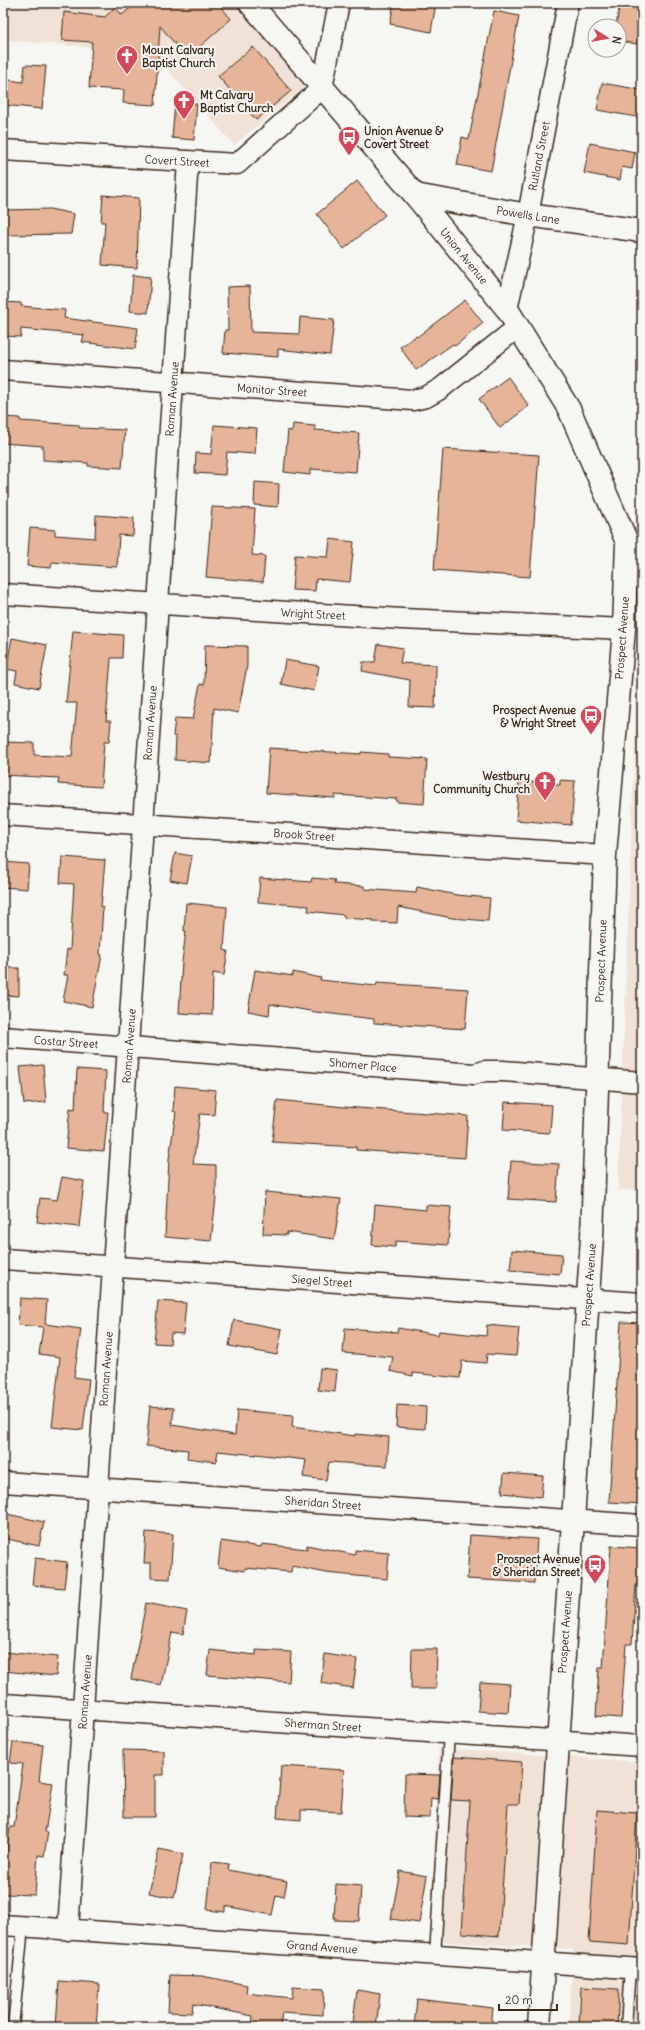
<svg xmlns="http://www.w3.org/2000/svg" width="645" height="2030" viewBox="0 0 645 2030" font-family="Delius,sans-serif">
<rect width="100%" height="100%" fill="#f6f6f2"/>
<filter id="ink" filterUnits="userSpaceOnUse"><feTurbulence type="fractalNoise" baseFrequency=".025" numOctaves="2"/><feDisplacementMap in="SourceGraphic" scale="8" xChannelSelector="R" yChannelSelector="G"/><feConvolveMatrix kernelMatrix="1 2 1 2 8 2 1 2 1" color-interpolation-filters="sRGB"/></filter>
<g filter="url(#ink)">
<path fill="#f1e2d7" d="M 3,3 L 236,3 L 307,85 L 234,145 L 152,52 L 3,40 Z
M 642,629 L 642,1190 L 618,1190 L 639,633 Z
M 439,1748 L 642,1762 L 642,2027 L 569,2027 L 573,1949 L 430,1941 Z"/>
<path fill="#e6b498" stroke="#3b2a1e" d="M 136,3 L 218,3 L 231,19 L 187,58 L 160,26 L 155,105 L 123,103 L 124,90 L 89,88 L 92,42 L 62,40 L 64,12 L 105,17 L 115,7 L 122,15 Z
M 394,3 L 436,3 L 431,32 L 390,24 Z
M 620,3 L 642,6 L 637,44 L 619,41 L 619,26 L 616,26 Z
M 494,11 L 519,16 L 491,171 L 457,165 L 462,137 L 469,139 Z
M 253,47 L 291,91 L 256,120 L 218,76 Z
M 25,65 L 46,66 L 42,109 L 3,105 L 3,79 L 23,82 Z
M 602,83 L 642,90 L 642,118 L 597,110 Z
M 175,103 L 197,104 L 194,140 L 172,138 Z
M 590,143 L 635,152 L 632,169 L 622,167 L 620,180 L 584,173 Z
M 357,181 L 385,215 L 344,249 L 317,214 Z
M 103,195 L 139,198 L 137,268 L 102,265 L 105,222 L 101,222 Z
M 50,209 L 74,214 L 71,234 L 3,235 L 3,210 Z
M 133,275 L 151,277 L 148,313 L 130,311 Z
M 250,286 L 251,332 L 299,334 L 300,317 L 334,320 L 330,355 L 278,349 L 278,357 L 223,353 L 225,330 L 228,330 L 227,287 Z
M 465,300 L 483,323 L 455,346 L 453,344 L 416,370 L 400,347 L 416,336 L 417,337 Z
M 3,302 L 21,303 L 21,306 L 65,310 L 64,318 L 138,328 L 135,349 L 82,342 L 84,335 L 21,329 L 21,337 L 3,336 Z
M 508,377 L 529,406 L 500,428 L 479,399 Z
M 3,417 L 20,418 L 20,421 L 79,425 L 79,428 L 125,430 L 122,468 L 88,466 L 88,463 L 43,460 L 43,446 L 3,443 Z
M 293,424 L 315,426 L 315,430 L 359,433 L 356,472 L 310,469 L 310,475 L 284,472 L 288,430 L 292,431 Z
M 214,425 L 257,428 L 255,454 L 227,452 L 225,475 L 195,473 L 196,453 L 211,454 Z
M 443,449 L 539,455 L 530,577 L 434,570 Z
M 255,482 L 279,484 L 278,507 L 254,505 Z
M 212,507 L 255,509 L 252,555 L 265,556 L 263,582 L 206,577 Z
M 96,515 L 134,518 L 133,536 L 119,535 L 117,567 L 52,562 L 51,568 L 27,566 L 30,528 L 55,530 L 55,535 L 95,538 Z
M 330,539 L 354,542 L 350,582 L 316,579 L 315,591 L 292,590 L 295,555 L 328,557 Z
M 73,631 L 123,635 L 122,658 L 111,658 L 106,721 L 111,721 L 109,742 L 104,742 L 101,787 L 58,784 L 59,778 L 3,775 L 3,742 L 34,743 L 34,755 L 72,757 L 77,703 L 66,703 Z
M 12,638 L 47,645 L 39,688 L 15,683 L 17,671 L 6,669 Z
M 378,644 L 403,648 L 400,663 L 436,665 L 435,708 L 409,707 L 410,680 L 362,671 L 363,662 L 375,662 Z
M 205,645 L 247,646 L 247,666 L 238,713 L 214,708 L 211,763 L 175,760 L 176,737 L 173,736 L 175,718 L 193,719 L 200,684 L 204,685 Z
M 285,660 L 319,666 L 314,691 L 281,684 Z
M 269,748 L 361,754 L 361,752 L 388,754 L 388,757 L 427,759 L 424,804 L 397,802 L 397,799 L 335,795 L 335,798 L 266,793 Z
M 560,780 L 575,781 L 571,825 L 516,820 L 519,781 L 560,785 Z
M 175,853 L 192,856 L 187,883 L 170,880 Z
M 62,857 L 105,860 L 101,907 L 103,907 L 100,954 L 102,955 L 92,1007 L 63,1001 L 68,975 L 64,975 L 67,949 L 70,950 L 74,884 L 60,883 Z
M 3,862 L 29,864 L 27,889 L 3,887 Z
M 260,878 L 311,882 L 312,878 L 335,880 L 334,884 L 364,886 L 364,889 L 416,893 L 417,887 L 457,895 L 490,898 L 488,921 L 452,918 L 398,907 L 397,923 L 373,922 L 374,920 L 344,918 L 344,915 L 308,911 L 309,906 L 258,902 Z
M 186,903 L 227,907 L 224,950 L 228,951 L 224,975 L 213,973 L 212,1015 L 179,1013 L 182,962 L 186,931 L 184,931 Z
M 3,968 L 19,968 L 19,996 L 3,995 Z
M 255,970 L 293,976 L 293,972 L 321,978 L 320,980 L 376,986 L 377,983 L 468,989 L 465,1029 L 374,1023 L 374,1019 L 316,1012 L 270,1004 L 269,1015 L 248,1011 Z
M 43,1065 L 46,1102 L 24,1104 L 20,1067 Z
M 77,1069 L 106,1071 L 104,1112 L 108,1112 L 104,1151 L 66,1148 L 70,1108 L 75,1109 Z
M 175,1086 L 216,1090 L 214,1115 L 200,1114 L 193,1164 L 216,1165 L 216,1198 L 211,1241 L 165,1237 L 169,1159 L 176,1112 L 173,1111 Z
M 277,1100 L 344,1107 L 468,1116 L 465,1158 L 356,1150 L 356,1147 L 272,1142 Z
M 505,1102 L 552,1105 L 550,1133 L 503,1130 Z
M 511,1161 L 559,1164 L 556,1202 L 508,1199 Z
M 62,1177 L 84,1181 L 79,1227 L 37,1222 L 40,1198 L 57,1200 Z
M 265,1192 L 341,1199 L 334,1239 L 287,1232 L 287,1235 L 263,1234 Z
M 375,1205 L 426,1210 L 426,1205 L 451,1207 L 448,1245 L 396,1241 L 395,1247 L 372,1245 Z
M 512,1250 L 562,1254 L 560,1274 L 510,1270 Z
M 20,1298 L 47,1300 L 45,1324 L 81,1329 L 74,1377 L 89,1379 L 83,1430 L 52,1427 L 60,1357 L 39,1354 L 43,1327 L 18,1325 Z
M 158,1301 L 186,1303 L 183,1334 L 171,1333 L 170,1344 L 154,1343 Z
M 234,1320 L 282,1329 L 277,1355 L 229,1346 Z
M 621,1322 L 642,1323 L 642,1504 L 609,1502 Z
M 487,1325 L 519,1328 L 516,1356 L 487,1354 L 486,1363 L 462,1361 L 460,1378 L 413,1373 L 413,1376 L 390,1371 L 393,1357 L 343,1353 L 345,1328 L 397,1332 L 398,1328 L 438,1335 L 439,1331 L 486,1336 Z
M 320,1368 L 337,1370 L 335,1392 L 318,1390 Z
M 397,1405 L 426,1407 L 425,1429 L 396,1427 Z
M 150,1406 L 174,1408 L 172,1425 L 235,1435 L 237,1410 L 293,1415 L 292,1427 L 355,1436 L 355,1434 L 389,1437 L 387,1466 L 329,1462 L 326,1480 L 303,1477 L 306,1460 L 256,1454 L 256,1455 L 218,1451 L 216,1462 L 187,1458 L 188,1450 L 146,1446 Z
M 504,1473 L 543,1476 L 541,1497 L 502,1493 Z
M 7,1514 L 44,1522 L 39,1546 L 3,1538 Z
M 146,1532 L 173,1534 L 170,1579 L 151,1578 L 151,1563 L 144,1563 Z
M 470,1535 L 537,1539 L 534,1583 L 467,1579 Z
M 221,1541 L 261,1547 L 262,1544 L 307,1549 L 307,1545 L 355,1555 L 355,1550 L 389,1553 L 387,1579 L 326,1573 L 292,1566 L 291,1572 L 245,1568 L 245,1571 L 218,1567 Z
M 611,1546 L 642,1548 L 641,1584 L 636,1584 L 632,1644 L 626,1644 L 621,1718 L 596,1716 L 599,1668 L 603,1668 Z
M 35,1558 L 67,1562 L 64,1588 L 32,1585 Z
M 146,1603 L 187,1611 L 183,1634 L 172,1632 L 161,1685 L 131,1679 Z
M 412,1649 L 437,1649 L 436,1689 L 411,1689 Z
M 210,1650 L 256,1655 L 256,1650 L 291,1652 L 289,1682 L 207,1675 Z
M 3,1652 L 58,1657 L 56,1676 L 3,1671 Z
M 325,1654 L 357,1659 L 353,1688 L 321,1683 Z
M 480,1682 L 510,1684 L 508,1713 L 478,1711 Z
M 13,1742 L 43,1745 L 39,1781 L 53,1783 L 45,1832 L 48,1832 L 44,1856 L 38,1855 L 35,1895 L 3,1894 L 3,1866 L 5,1866 L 10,1827 L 14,1827 L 23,1764 L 10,1763 Z
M 123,1750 L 164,1751 L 164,1775 L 155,1775 L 155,1817 L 124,1817 Z
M 454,1757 L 522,1762 L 519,1804 L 508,1804 L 499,1936 L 462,1933 L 470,1801 L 451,1800 Z
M 281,1766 L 344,1770 L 341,1812 L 301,1810 L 301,1820 L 277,1818 Z
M 405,1774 L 440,1775 L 438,1799 L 431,1798 L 430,1818 L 404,1817 Z
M 597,1810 L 637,1813 L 629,1945 L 589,1942 Z
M 159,1849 L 183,1854 L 174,1898 L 149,1893 Z
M 212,1862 L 229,1864 L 228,1870 L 287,1881 L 284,1897 L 276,1895 L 272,1915 L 225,1906 L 225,1912 L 207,1910 Z
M 400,1871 L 427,1876 L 419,1923 L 391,1919 Z
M 336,1884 L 361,1886 L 359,1921 L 334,1920 Z
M 170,1975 L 202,1976 L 247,1985 L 246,1993 L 292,1998 L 293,1987 L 324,1989 L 323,2015 L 282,2012 L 280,2027 L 276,2027 L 252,2024 L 253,2016 L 193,2004 L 192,2013 L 168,2012 Z
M 59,1981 L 99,1984 L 96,2027 L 56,2027 Z
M 581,1987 L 619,1989 L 617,2027 L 579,2027 Z
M 357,1990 L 380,1994 L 376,2027 L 353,2023 Z
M 417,1999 L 493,2008 L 491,2027 L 414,2027 Z"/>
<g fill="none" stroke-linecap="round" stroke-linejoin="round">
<g stroke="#3b2a1e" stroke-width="13">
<path id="service" d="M 435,1955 L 449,1733
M 13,2027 L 23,1927
M 626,2027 L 630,1968"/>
</g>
<g stroke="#3b2a1e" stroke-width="23">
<path id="minor" d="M 3,150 L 237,164 L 322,88 L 339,3
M 507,309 L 528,215 L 568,3
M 3,370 L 413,400 L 426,397 L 440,389 L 518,327
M 3,594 L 402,619 L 624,629
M 3,815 L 605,855
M 3,1037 L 474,1074 L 485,1071 L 503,1071 L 642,1082
M 3,1259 L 642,1303
M 3,1482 L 642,1525
M 3,1704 L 642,1746
M 3,1925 L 642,1969
M 68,1930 L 188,162"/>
</g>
<g stroke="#3b2a1e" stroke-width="25">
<path id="tertiary" d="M 415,195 L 528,215 L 642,231"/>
</g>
<g stroke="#3b2a1e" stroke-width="25">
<path id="secondary" d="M 250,3 L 415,195 L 507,309 L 569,409 L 627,542 L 642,565
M 539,2027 L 592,1237 L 605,855 L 624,629 L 627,542"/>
</g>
<use href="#service" stroke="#f6f6f2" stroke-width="10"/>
<use href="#minor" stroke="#f6f6f2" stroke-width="20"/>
<use href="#tertiary" stroke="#f6f6f2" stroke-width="22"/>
<use href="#secondary" stroke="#f6f6f2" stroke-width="22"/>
</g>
</g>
<defs>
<g id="church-pin" transform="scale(1.15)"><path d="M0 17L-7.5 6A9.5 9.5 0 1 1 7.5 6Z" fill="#d1495b" stroke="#f6f6f2"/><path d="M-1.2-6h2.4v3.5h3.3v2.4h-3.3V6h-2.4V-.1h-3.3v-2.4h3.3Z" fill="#fff"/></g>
<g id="bus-pin" transform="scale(1.15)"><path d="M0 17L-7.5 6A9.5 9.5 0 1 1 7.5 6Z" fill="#d1495b" stroke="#f6f6f2"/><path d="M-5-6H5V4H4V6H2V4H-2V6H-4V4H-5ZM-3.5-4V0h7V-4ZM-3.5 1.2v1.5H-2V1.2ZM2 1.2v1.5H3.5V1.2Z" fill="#fff"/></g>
</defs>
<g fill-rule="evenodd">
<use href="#church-pin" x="127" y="56"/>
<use href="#church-pin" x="184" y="101"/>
<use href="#bus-pin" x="349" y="137"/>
<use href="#bus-pin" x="591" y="716"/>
<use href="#church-pin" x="545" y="782"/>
<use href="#bus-pin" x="595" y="1565"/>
</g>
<g text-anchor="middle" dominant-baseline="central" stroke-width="4" stroke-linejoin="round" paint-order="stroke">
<g font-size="11" font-weight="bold" fill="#3b2a1e" stroke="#f6f6f2" text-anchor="start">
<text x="142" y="50">Mount Calvary<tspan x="142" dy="13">Baptist Church</tspan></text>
<text x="200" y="95">Mt Calvary<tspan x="200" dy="13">Baptist Church</tspan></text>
<text x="364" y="131">Union Avenue &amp;<tspan x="364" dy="13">Covert Street</tspan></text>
<text x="576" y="710" text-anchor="end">Prospect Avenue<tspan x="576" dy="13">&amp; Wright Street</tspan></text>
<text x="530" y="776" text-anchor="end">Westbury<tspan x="530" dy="13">Community Church</tspan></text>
<text x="580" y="1559" text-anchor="end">Prospect Avenue<tspan x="580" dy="13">&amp; Sheridan Street</tspan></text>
</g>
<g font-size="11" fill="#3b2a1e" stroke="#f6f6f2">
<text transform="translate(539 156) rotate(-79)">Rutland Street</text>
<text transform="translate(177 161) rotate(3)">Covert Street</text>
<text transform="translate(528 215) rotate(9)">Powells Lane</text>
<text transform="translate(464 256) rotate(51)">Union Avenue</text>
<text transform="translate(272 390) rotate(4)">Monitor Street</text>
<text transform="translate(172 399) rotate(-86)">Roman Avenue</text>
<text transform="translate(313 614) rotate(3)">Wright Street</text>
<text transform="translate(622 638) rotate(-86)">Prospect Avenue</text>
<text transform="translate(150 723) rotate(-86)">Roman Avenue</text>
<text transform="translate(304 835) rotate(4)">Brook Street</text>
<text transform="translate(601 961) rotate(-88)">Prospect Avenue</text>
<text transform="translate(66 1042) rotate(4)">Costar Street</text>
<text transform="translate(129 1046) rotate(-86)">Roman Avenue</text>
<text transform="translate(363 1065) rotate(5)">Shomer Place</text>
<text transform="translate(322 1281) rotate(4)">Siegel Street</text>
<text transform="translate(589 1285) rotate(-86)">Prospect Avenue</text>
<text transform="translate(106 1369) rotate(-86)">Roman Avenue</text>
<text transform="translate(323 1503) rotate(4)">Sheridan Street</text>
<text transform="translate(565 1632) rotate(-86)">Prospect Avenue</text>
<text transform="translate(85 1692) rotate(-86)">Roman Avenue</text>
<text transform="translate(323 1725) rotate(4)">Sherman Street</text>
<text transform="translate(322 1947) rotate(4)">Grand Avenue</text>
</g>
</g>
<rect width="645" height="2030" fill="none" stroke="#f6f6f2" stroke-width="16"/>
<rect x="8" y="8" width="629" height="2014" fill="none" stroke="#3b2a1e" stroke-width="1.5" filter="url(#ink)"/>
<g transform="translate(607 38) rotate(101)"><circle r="19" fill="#f6f6f2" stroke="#aba49d"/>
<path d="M0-3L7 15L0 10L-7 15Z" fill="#d1495b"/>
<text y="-6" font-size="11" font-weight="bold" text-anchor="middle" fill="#3b2a1e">N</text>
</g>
<path d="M499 2004v6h58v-6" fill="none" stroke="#3b2a1e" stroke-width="2"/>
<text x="505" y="2004" font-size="12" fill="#3b2a1e" stroke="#f6f6f2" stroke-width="3" paint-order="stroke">20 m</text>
</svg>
